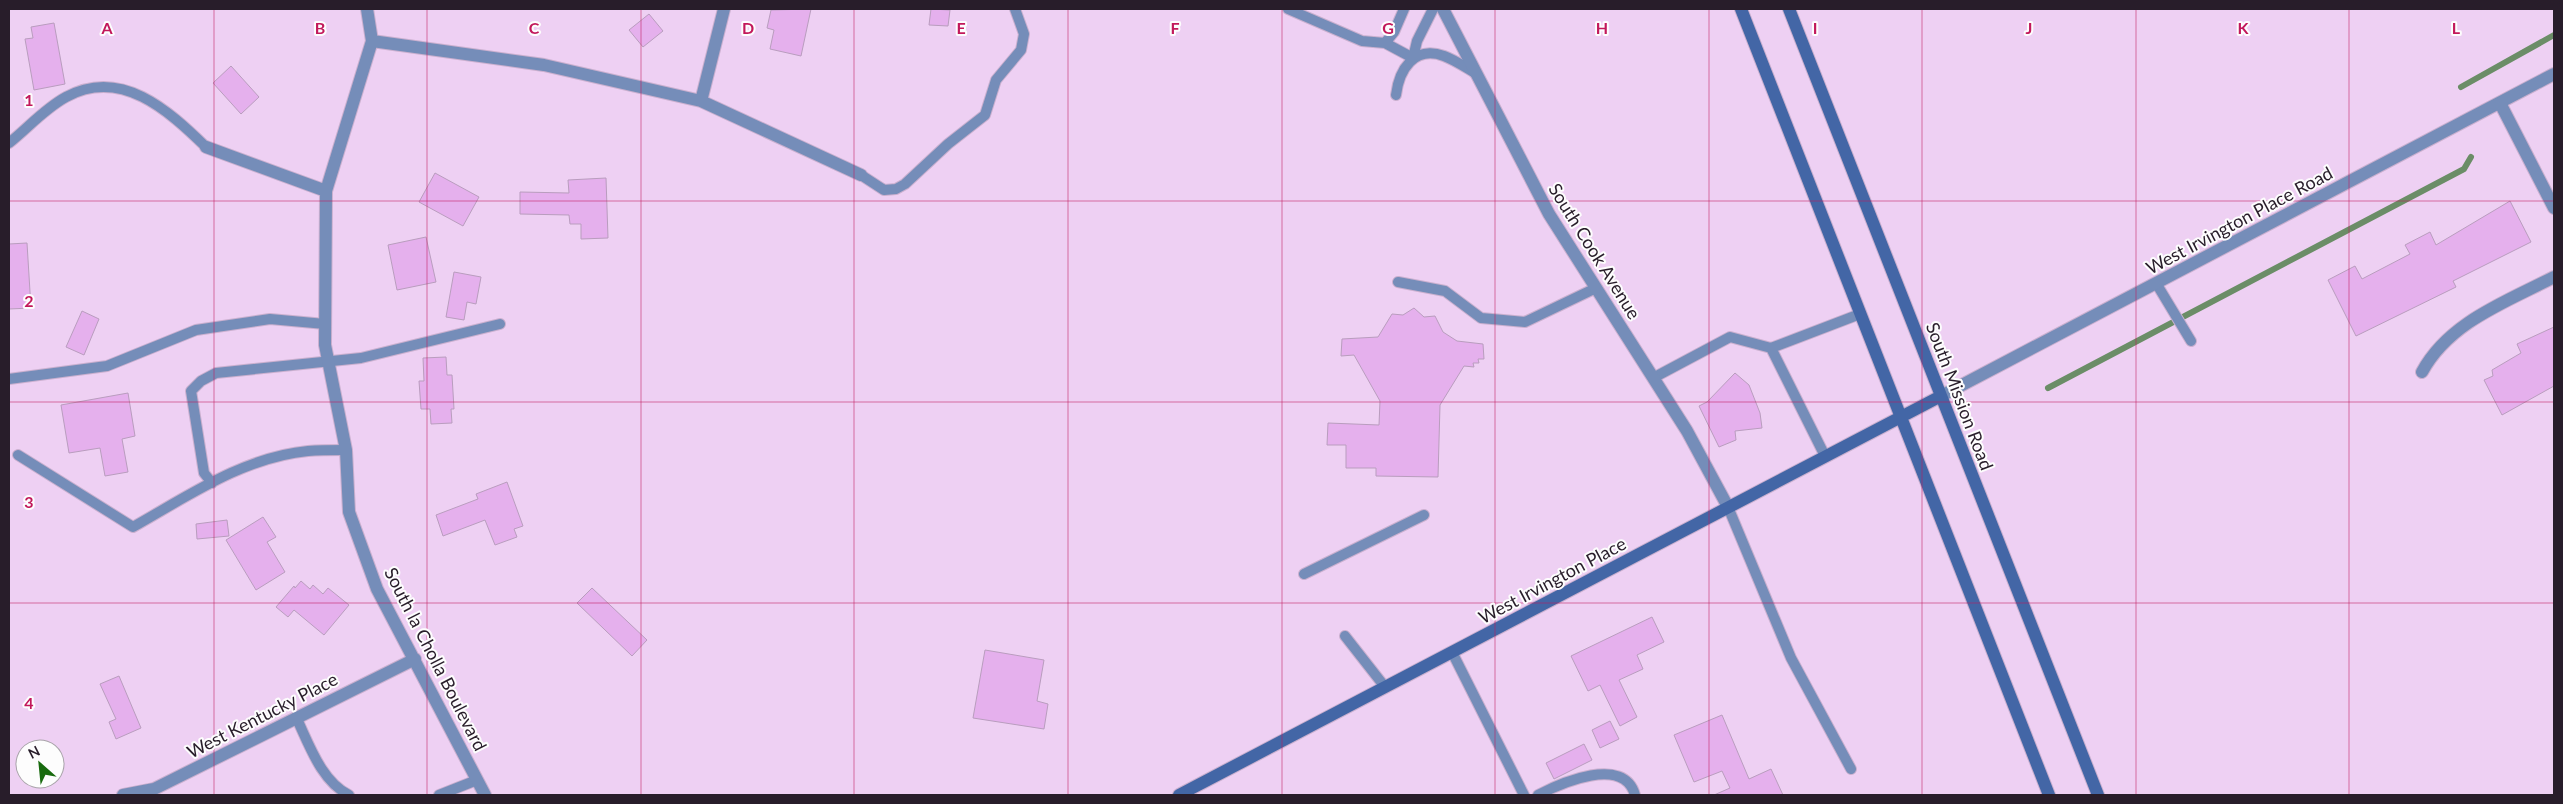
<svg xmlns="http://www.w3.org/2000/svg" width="2563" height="804" viewBox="0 0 2563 804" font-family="Lato,sans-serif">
<rect width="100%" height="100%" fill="#eed0f3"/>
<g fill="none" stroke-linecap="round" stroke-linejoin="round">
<path stroke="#6b8d67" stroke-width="6" d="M 2461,87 L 2554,35
M 2048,388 L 2464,169 L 2471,157"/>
</g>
<path fill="#e5b0ed" stroke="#b99dbe" d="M 811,9 L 801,56 L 770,49 L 774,30 L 767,28 L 771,10 Z
M 931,9 L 950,10 L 948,26 L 929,25 Z
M 649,14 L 663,31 L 643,47 L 629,30 Z
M 54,23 L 65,84 L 34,90 L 25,39 L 33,38 L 31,27 Z
M 231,66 L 259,97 L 241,114 L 213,83 Z
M 435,173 L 479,197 L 463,226 L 419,202 Z
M 606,178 L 608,238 L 581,239 L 581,224 L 570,224 L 569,215 L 520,214 L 520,192 L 569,193 L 568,180 Z
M 2510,201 L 2531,242 L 2453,281 L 2456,287 L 2356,336 L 2328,280 L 2355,266 L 2362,279 L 2410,254 L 2405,245 L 2430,232 L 2436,245 Z
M 426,237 L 436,282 L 397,290 L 388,245 Z
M 27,243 L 31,308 L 9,309 L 9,244 Z
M 454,272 L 481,277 L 476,304 L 467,302 L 464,320 L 446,317 Z
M 1414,308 L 1424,317 L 1435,316 L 1443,332 L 1457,341 L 1483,344 L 1484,359 L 1478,359 L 1479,363 L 1473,363 L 1474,367 L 1464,366 L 1440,405 L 1438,477 L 1376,476 L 1376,468 L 1346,468 L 1346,445 L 1327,445 L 1328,423 L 1379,425 L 1380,401 L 1354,355 L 1341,356 L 1342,339 L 1378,337 L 1392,314 L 1403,315 Z
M 82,311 L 99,319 L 84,355 L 66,347 Z
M 2554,327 L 2554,386 L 2502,415 L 2484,380 L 2493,376 L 2492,370 L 2521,353 L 2517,344 Z
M 446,357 L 447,375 L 452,375 L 454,409 L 451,409 L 452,423 L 431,424 L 430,409 L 421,409 L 419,381 L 424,381 L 423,358 Z
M 1735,373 L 1749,385 L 1760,413 L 1762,428 L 1735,431 L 1736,440 L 1719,447 L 1699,406 L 1707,402 Z
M 128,393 L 135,436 L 122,439 L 128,472 L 105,476 L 100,448 L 69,453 L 61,405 Z
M 507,482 L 523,526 L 514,529 L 517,537 L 495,545 L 485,520 L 443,536 L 436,515 L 478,499 L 476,494 Z
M 263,517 L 276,537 L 267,542 L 285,572 L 256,590 L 226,540 Z
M 227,520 L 229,536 L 197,539 L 196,524 Z
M 301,581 L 310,589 L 313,585 L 323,594 L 328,588 L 349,605 L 324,635 L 294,610 L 288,617 L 276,607 L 294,586 L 295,588 Z
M 592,588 L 647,640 L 632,656 L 577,603 Z
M 1652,617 L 1664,642 L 1637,655 L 1643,669 L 1619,680 L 1637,717 L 1620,726 L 1600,685 L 1588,691 L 1571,656 Z
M 985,650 L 1044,660 L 1037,701 L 1048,704 L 1044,729 L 973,718 Z
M 119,676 L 141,728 L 116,739 L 109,722 L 116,719 L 100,684 Z
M 1722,715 L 1749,779 L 1771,769 L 1783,795 L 1714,795 L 1730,788 L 1722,771 L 1694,782 L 1674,735 Z
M 1610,721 L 1619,739 L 1600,748 L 1592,730 Z
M 1584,744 L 1592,760 L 1554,779 L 1546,763 Z"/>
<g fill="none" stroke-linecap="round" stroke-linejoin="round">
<g stroke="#cab0cf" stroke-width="12">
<path id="lane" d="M 1288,9 L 1362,41 L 1385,43
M 1404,9 L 1394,32 L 1385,43 L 1413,58 L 1417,41 L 1433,9
M 1396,95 C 1399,70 1414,45 1444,56 C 1455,60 1465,67 1475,73
M 9,143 C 28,128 44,109 66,97 C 121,67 168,110 206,147
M 861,175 L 884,190 L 896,189 L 905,184 L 948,144 L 985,115 L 996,80 L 1021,50 L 1024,34 L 1015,9
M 1398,282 L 1445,291 L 1481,318 L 1525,322 L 1596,288
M 2156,283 L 2191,341
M 1771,348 L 1825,456
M 1653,378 L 1730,337 L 1771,348 L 1860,314
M 9,379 L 107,366 L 196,330 L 270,319 L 325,324
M 18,455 L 133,527 C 188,496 244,457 308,451 C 320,450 334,450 346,450
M 212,483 L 204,473 L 191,391 L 201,381 L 216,373 L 361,358 L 500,324
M 1728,507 L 1791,658 L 1851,769
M 1304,574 L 1424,515
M 1345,636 L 1385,687
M 1452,652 L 1524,795
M 296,717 C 309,744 321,781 349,795
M 439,795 L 477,780
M 1538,795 C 1561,783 1624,755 1635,795"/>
</g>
<g stroke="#cab0cf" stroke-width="14">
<path id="street" d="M 367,9 L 372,41 L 326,191 L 325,345 L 346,450 L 349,512 L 377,589 L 485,795
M 1443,9 L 1549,214 L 1687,431 L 1728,507
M 372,41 L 544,65 L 701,101 L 861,175
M 701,101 L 724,9
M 2500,103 L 2554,208
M 206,147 L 326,191
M 2422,372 C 2449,322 2506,302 2554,277
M 1941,396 L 2554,74
M 123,795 L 154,789 L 415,659"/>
</g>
<g stroke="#cab0cf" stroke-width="14">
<path id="secondary" d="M 1741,9 L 2049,795
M 1789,9 L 2098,795
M 1179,795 L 1941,396"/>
</g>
<use href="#lane" stroke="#758db9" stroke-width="10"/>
<use href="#street" stroke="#758db9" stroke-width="12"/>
<use href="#secondary" stroke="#4366a6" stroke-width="12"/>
</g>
<path fill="none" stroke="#c2185b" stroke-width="1" stroke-opacity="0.55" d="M 214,9 L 214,795M 427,9 L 427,795M 641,9 L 641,795M 854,9 L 854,795M 1068,9 L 1068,795M 1282,9 L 1282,795M 1495,9 L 1495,795M 1709,9 L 1709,795M 1922,9 L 1922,795M 2136,9 L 2136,795M 2349,9 L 2349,795M 9,201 L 2554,201M 9,402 L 2554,402M 9,603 L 2554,603"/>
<g text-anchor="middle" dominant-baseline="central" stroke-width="4" stroke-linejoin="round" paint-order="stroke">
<g font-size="18" fill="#281d2a" stroke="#fdfdfd">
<text transform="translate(2239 220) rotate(-28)">West Irvington Place Road</text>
<text transform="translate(1595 251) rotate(58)">South Cook Avenue</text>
<text transform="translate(1960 396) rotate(69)">South Mission Road</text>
<text transform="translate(1552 580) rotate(-28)">West Irvington Place</text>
<text transform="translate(436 659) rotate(63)">South la Cholla Boulevard</text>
<text transform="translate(262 715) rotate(-27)">West Kentucky Place</text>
</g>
</g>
<g font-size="16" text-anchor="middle" font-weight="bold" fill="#c2185b" stroke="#fdfdfd" stroke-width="4" stroke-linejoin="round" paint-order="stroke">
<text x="107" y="34">A</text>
<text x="320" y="34">B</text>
<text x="534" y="34">C</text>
<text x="748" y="34">D</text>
<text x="961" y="34">E</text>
<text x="1175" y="34">F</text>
<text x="1388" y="34">G</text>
<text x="1602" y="34">H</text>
<text x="1815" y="34">I</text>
<text x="2029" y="34">J</text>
<text x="2243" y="34">K</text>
<text x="2456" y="34">L</text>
<text x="29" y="106">1</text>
<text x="29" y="307">2</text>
<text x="29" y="508">3</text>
<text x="29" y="709">4</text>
</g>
<rect width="2563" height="804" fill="none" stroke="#281d2a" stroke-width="20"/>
<g transform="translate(40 764) rotate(333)"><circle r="24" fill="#fdfdfd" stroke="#a8a3a9"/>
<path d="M0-4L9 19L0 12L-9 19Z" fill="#186a0e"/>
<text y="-8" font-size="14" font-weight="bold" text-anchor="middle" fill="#281d2a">N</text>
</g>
</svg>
